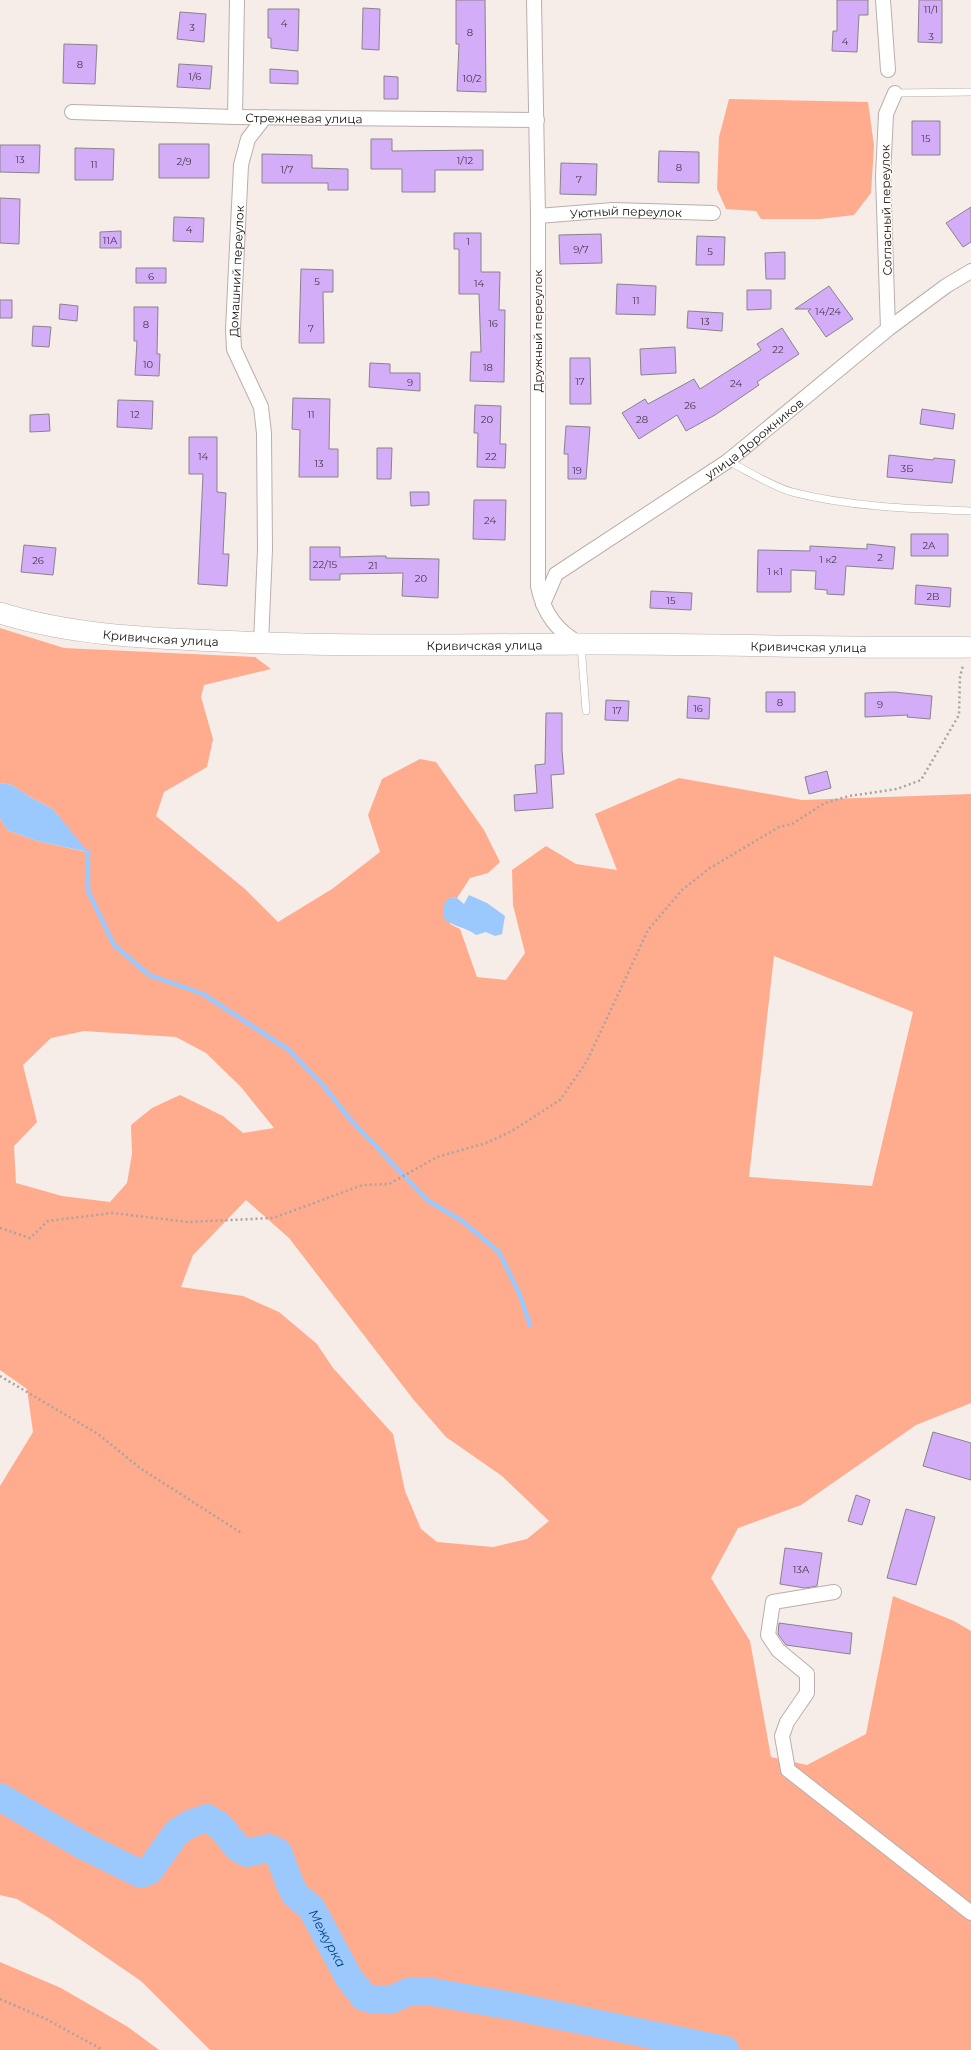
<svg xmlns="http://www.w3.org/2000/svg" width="971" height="2050" viewBox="0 0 971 2050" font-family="Montserrat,sans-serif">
<rect width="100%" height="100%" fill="#f6ece8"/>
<path fill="#ffab8d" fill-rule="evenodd" d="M 729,99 L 868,102 L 874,146 L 871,193 L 854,215 L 820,219 L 761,219 L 756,211 L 726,209 L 717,189 L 719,137 Z
M 0,628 L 64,648 L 255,657 L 271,669 L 204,685 L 201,697 L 213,739 L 207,767 L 164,792 L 156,816 L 245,889 L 278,922 L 332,889 L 380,852 L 368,815 L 382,779 L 420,759 L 436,762 L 484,830 L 500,862 L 488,873 L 470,878 L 457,898 L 450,897 L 450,924 L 460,929 L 477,977 L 506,980 L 525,953 L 513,905 L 512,870 L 546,846 L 576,864 L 617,870 L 595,814 L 679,778 L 802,800 L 971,794 L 971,1403 L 916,1425 L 801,1505 L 738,1528 L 711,1578 L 750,1641 L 771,1757 L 807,1765 L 866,1734 L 893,1596 L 954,1621 L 971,1631 L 971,2050 L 210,2050 L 141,1981 L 49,1918 L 17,1899 L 0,1895 L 0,1486 L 33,1432 L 27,1389 L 0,1370 L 0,818 L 7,830 L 37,841 L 87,852 L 53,809 L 32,798 L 12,785 L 0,783 ZM 774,956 L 913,1012 L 872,1186 L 749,1177 ZM 84,1031 L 176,1037 L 206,1053 L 241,1087 L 274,1128 L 243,1133 L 223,1116 L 180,1095 L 152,1108 L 131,1125 L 132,1154 L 127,1183 L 110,1202 L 62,1196 L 16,1183 L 14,1146 L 37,1122 L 23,1065 L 51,1038 ZM 246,1200 L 289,1238 L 413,1399 L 446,1437 L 502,1476 L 549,1521 L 527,1539 L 493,1547 L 437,1542 L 421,1529 L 405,1491 L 393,1434 L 333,1368 L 317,1344 L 279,1312 L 243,1296 L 181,1287 L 193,1255 Z
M 0,1962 L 61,1988 L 128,2027 L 159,2050 L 0,2050 Z"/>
<path fill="#9bc8fd" d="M 0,783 L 12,785 L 32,798 L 53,809 L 88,852 L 37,841 L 7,830 L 0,818 Z
M 469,895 L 487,903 L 505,916 L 502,934 L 495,936 L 486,932 L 476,935 C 467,927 455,928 443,918 L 443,905 L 450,897 L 457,898 L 464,904 Z"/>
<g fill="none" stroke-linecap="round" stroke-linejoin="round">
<path stroke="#9bc8fd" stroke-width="4.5" d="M 88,852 L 88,891 L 114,945 L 149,975 L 203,994 L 289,1050 L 323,1085 L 349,1118 L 427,1200 L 462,1221 L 499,1252 L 520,1295 L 530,1325"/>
<path stroke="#9bc8fd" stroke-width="28" id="s1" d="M 0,1797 L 84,1846 L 141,1874 L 149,1871 L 177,1832 L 192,1823 L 207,1818 L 220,1826 L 238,1848 L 247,1853 L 269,1848 L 278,1852 L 290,1884 L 295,1894 L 312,1909 L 349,1978 L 364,1997 L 375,2000 L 390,2000 L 408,1992 L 432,1992 L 517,2007 L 725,2050"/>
</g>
<path fill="#d4adf8" stroke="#87848b" d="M 456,0 L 485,0 L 486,92 L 457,91 L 459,44 L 456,44 Z
M 837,0 L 868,0 L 868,15 L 859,15 L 857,52 L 832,51 L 833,31 L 837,31 Z
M 919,0 L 942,0 L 942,43 L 918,42 Z
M 363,8 L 380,9 L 379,50 L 362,49 Z
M 268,9 L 299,9 L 298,51 L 271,48 L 271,38 L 268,38 Z
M 180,12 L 206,14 L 204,42 L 177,39 Z
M 64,44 L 97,45 L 95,84 L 63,83 Z
M 179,64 L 212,66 L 210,89 L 177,87 Z
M 270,69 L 298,71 L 298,84 L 270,83 Z
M 384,76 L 398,77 L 398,99 L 384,99 Z
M 912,121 L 940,121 L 940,155 L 912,155 Z
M 371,139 L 392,139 L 392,151 L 483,150 L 483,170 L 435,170 L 435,192 L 402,192 L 402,169 L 371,169 Z
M 159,144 L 209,144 L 209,178 L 159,178 Z
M 0,145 L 40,145 L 39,173 L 0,172 Z
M 75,148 L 114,149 L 113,180 L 75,180 Z
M 659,151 L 699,152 L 699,183 L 658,182 Z
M 262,154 L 312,155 L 312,168 L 348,169 L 348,190 L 328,190 L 328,183 L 262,183 Z
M 561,163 L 597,164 L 596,195 L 560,194 Z
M 0,198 L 20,199 L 19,244 L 0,243 Z
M 971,207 L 971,242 L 963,247 L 946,223 Z
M 174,217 L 204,218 L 203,242 L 173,241 Z
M 121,231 L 121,248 L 100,248 L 100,232 Z
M 454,233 L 481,233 L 481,272 L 500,272 L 499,310 L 505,310 L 504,382 L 470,381 L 471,352 L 481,352 L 479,294 L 459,294 L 459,249 L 454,249 Z
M 601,234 L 602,263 L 560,264 L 559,235 Z
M 697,236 L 725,237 L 724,265 L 696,265 Z
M 785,252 L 785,279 L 766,279 L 765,253 Z
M 136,268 L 166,268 L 166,283 L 136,283 Z
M 301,269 L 333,270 L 333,292 L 323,292 L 324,343 L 299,343 Z
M 617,284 L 656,286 L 655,315 L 616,314 Z
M 829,286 L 853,319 L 826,337 L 808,311 L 811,309 L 795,309 Z
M 747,290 L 771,290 L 771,309 L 747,310 Z
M 0,300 L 12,300 L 12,318 L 0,318 Z
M 60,304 L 78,306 L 77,321 L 59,319 Z
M 134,307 L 158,307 L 157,354 L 160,354 L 159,376 L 135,375 L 137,341 L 134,341 Z
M 688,311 L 723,313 L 722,331 L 687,328 Z
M 33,326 L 51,327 L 49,347 L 32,346 Z
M 782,328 L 799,354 L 757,382 L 759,385 L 715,415 L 686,431 L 677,415 L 639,439 L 622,413 L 645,399 L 648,404 L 694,379 L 700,389 L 761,350 L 757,344 Z
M 675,347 L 676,373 L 641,375 L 640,349 Z
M 570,358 L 590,358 L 591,404 L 570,404 Z
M 370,363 L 390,364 L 390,373 L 420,373 L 420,391 L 369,387 Z
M 293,398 L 330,399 L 329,449 L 338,449 L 338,477 L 299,477 L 300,430 L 292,429 Z
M 118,400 L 153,401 L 152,429 L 117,427 Z
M 475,405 L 501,406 L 500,444 L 506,444 L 505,468 L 477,467 L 478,433 L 474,433 Z
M 922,409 L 955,414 L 953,429 L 920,424 Z
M 49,414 L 50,431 L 30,432 L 30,415 Z
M 566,426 L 590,427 L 586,479 L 568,479 L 568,454 L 564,454 Z
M 189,437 L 217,437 L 217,492 L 226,493 L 223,554 L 229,554 L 227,586 L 198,584 L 203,474 L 189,474 Z
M 377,448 L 392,448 L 391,479 L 377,479 Z
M 889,455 L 933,460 L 934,458 L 955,460 L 952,483 L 887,477 Z
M 410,492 L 429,492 L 429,505 L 411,506 Z
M 474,500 L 506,500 L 505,540 L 473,539 Z
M 911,534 L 948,534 L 948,556 L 911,556 Z
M 867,544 L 895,547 L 893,569 L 846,566 L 844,595 L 827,594 L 827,590 L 815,589 L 816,571 L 791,570 L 791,592 L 757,592 L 758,550 L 810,551 L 810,546 L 867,549 Z
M 24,545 L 56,548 L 53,575 L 21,572 Z
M 310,547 L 340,547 L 340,557 L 378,556 L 386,556 L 386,558 L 439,559 L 438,598 L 402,596 L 403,573 L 340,574 L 340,580 L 310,580 Z
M 916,585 L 951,588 L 950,607 L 915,604 Z
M 651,591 L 692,593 L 691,610 L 650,608 Z
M 766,692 L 795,692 L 795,712 L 766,712 Z
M 894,692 L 932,696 L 930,719 L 907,717 L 908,715 L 865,717 L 865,693 Z
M 688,696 L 710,698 L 709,719 L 687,718 Z
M 606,700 L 629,701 L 628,721 L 605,720 Z
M 546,713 L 562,713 L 562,750 L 564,774 L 551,775 L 553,808 L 515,811 L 514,795 L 537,793 L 535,765 L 545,764 Z
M 827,771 L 831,788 L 809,794 L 805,777 Z
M 933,1432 L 971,1443 L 971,1480 L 923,1466 Z
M 856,1495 L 870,1500 L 862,1525 L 848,1521 Z
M 906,1509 L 935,1517 L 916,1585 L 887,1578 Z
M 785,1548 L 822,1553 L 817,1586 L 805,1588 L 780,1584 Z
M 779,1623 L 852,1633 L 850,1654 L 786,1645 L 778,1634 Z"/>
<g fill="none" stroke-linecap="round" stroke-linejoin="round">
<g stroke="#b9afac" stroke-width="8">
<path id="lane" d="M 895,93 L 971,92
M 728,461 C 746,470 775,488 792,492 C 850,507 912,509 971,511
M 581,645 L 586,711"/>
</g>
<g stroke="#b9afac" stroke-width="16">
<g id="street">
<path d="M 534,0 L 538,216 L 538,586 C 543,612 557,632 581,644"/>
<path d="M 883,0 L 888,70"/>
<path id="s2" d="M 72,112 L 235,117 L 537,120"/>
<path d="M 235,117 L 237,0"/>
<path id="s3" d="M 538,216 L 613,210 L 713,213"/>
<path d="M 888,329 L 883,176 L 886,114 L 895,93"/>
<path id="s4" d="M 543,604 L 556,574 L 728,461 L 888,329 L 946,286 L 971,271"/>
<path id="s5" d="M 261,643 L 265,549 L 264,433 L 261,407 L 234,349 L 233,329 L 241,165 L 248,139 L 265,117"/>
<path d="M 834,1592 L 773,1602 L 768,1635 L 778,1650 L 807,1674 L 807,1693 L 787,1722 L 782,1736 L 788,1770 L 971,1913"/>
</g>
</g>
<g stroke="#b9afac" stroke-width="22">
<g id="secondary">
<path id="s6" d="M 0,613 C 71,635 144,638 218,641 C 338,647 459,645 580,644 C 710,643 841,649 971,647"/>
</g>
</g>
<path stroke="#aba3a0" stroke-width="2.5" stroke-dasharray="2 3" stroke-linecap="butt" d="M 0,1228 L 30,1238 L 48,1221 L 113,1213 L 188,1222 L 273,1218 L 363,1185 L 389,1184 L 437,1157 L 486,1143 L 512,1131 L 560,1100 L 587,1061 L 648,930 L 682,890 L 710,868 L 779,827 L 792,824 L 825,803 L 849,796 L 897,789 L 921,780 L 959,715 L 960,677 L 963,665
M 0,1376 L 98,1434 L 140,1468 L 243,1534
M 0,1999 L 46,2019 L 103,2050"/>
<use href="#lane" stroke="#fff" stroke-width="7"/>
<use href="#street" stroke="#fff" stroke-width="14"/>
<use href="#secondary" stroke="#fff" stroke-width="21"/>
</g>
<g text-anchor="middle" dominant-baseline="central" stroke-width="3" stroke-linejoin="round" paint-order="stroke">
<g font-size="10" fill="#44384a">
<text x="931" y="9">11/1</text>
<text x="284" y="23">4</text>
<text x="192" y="27">3</text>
<text x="470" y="32">8</text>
<text x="931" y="36">3</text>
<text x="845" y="41">4</text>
<text x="80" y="64">8</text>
<text x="195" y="76">1/6</text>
<text x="472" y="78">10/2</text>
<text x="926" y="138">15</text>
<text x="20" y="159">13</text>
<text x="465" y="160">1/12</text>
<text x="184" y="161">2/9</text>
<text x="94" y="164">11</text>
<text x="679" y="167">8</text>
<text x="287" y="169">1/7</text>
<text x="579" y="179">7</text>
<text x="189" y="229">4</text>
<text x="110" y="240">11А</text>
<text x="468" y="241">1</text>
<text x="581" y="249">9/7</text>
<text x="710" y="251">5</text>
<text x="151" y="276">6</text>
<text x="317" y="281">5</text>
<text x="479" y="283">14</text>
<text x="636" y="300">11</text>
<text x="828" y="311">14/24</text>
<text x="705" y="321">13</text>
<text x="493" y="323">16</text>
<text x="146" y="324">8</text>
<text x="311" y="328">7</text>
<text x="778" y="349">22</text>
<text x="148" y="364">10</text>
<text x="488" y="367">18</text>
<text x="580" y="381">17</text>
<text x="410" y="382">9</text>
<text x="736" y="383">24</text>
<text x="690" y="405">26</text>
<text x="135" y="414">12</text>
<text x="311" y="414">11</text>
<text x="487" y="419">20</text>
<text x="642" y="419">28</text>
<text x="203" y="456">14</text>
<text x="491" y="456">22</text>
<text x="319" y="463">13</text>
<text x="907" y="468">3Б</text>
<text x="577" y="470">19</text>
<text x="490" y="520">24</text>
<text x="929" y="545">2А</text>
<text x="880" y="557">2</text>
<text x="828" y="559">1 к2</text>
<text x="38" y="560">26</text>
<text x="325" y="564">22/15</text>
<text x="373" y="565">21</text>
<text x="775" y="571">1 к1</text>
<text x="421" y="578">20</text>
<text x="933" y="596">2В</text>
<text x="671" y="600">15</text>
<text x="780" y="702">8</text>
<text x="880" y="704">9</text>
<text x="698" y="708">16</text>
<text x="617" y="710">17</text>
<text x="801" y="1569">13А</text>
</g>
<g font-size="12" fill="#141110" stroke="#fffbf9">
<text stroke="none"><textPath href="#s2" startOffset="232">Стрежневая улица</textPath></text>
<text transform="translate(886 210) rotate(-91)">Согласный переулок</text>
<text stroke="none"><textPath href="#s3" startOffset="88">Уютный переулок</textPath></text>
<text stroke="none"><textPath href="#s5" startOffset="378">Домашний переулок</textPath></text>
<text transform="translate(537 331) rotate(-90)">Дружный переулок</text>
<text stroke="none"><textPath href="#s4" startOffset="273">улица Дорожников</textPath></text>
<text stroke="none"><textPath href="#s6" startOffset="163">Кривичская улица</textPath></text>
<text stroke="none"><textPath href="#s6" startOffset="487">Кривичская улица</textPath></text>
<text stroke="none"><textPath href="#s6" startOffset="811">Кривичская улица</textPath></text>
</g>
<g font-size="13" font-style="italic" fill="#03427b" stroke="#fffbf9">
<text stroke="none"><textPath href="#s1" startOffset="438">Межурка</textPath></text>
</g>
</g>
</svg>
